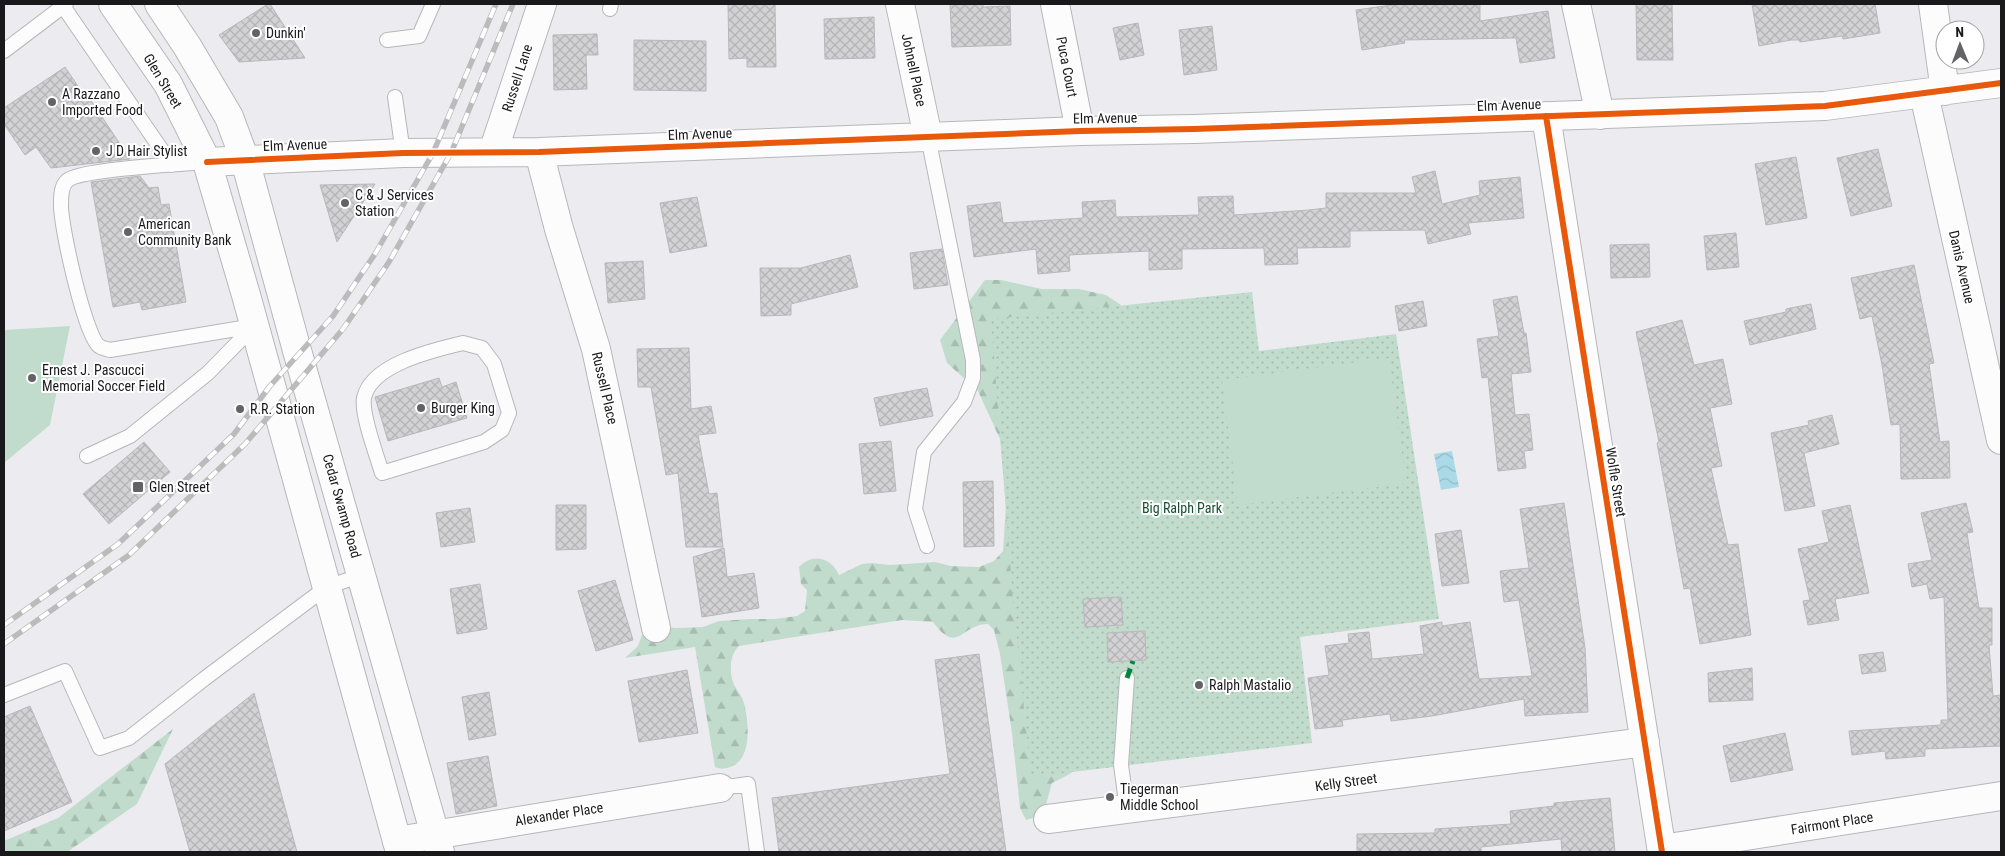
<svg xmlns="http://www.w3.org/2000/svg" width="2005" height="856" viewBox="0 0 2005 856" font-family="'Roboto Condensed',sans-serif">
<defs>
<pattern id="forest-firs" width="22" height="20" patternUnits="userSpaceOnUse" patternTransform="scale(1.25)"><rect width="22" height="20" fill="#c1dccc"/><path d="M5 1l3.5 6h-7zM16 11l3.5 6h-7z" fill="#a5bcaf"/></pattern>
<pattern id="park-dots" width="8" height="8" patternUnits="userSpaceOnUse" patternTransform="scale(1.25)"><rect width="8" height="8" fill="#c1dccc"/><path d="M2 2h.1M6 6h.1" fill="none" stroke="#a5bcaf" stroke-width="1.8" stroke-linecap="round"/></pattern>
<pattern id="water-waves" width="16" height="10" patternUnits="userSpaceOnUse" patternTransform="scale(1.25)"><rect width="16" height="10" fill="#aadae8"/><path d="M0 5q4-4 8 0t8 0" fill="none" stroke="#92bac6"/></pattern>
<pattern id="building-cross-hatch" width="8" height="8" patternUnits="userSpaceOnUse" patternTransform="scale(1.25)"><rect width="8" height="8" fill="#d2d2d5"/><path d="M0 0l8 8M0 8l8-8" fill="none" stroke="#b4b4b6"/></pattern>
</defs>
<rect width="100%" height="100%" fill="#ececf0"/>
<path fill="url(#forest-firs)" d="M 985,280 L 1001,280 L 1042,289 L 1079,289 L 1106,295 L 1121,305 L 1085,763 L 1068,775 L 1052,783 C 1046,801 1048,816 1026,820 L 1020,808 L 1012,733 L 1000,654 L 994,630 L 988,624 C 961,624 958,656 933,622 L 902,620 L 739,646 C 730,654 729,670 733,682 C 735,689 742,695 744,703 C 749,722 753,763 727,768 C 722,769 720,769 715,767 L 695,647 L 625,658 L 638,646 L 642,635 L 648,629 L 665,627 L 676,628 L 703,627 L 719,621 L 750,619 L 775,619 L 797,616 L 805,611 L 807,590 L 801,584 L 799,567 C 813,552 832,558 839,575 L 862,564 L 872,563 L 890,565 L 935,562 L 951,566 L 979,567 L 994,561 L 1003,551 L 1006,505 L 1000,439 L 978,391 L 947,363 L 940,340 Z
M 173,729 L 137,804 L 67,852 L 4,852 L 4,841 L 58,818 Z"/>
<path fill="url(#park-dots)" d="M 1252,292 L 1259,351 L 1396,334 L 1439,619 L 1300,637 L 1312,743 L 1031,777 L 1014,612 L 991,319 Z"/>
<path fill="#c1dccc" d="M 70,326 L 50,425 L 4,463 L 4,330 Z
M 1389,358 L 1406,483 L 1238,505 L 1222,380 Z"/>
<path fill="url(#water-waves)" d="M 1452,451 L 1459,487 L 1441,490 L 1434,454 Z"/>
<path fill="url(#building-cross-hatch)" stroke="#b8b8bc" d="M 268,4 L 270,4 L 305,58 L 239,62 L 219,35 Z
M 728,4 L 775,4 L 776,67 L 747,67 L 747,58 L 729,59 Z
M 950,4 L 983,4 L 983,7 L 1010,6 L 1011,45 L 952,47 Z
M 1399,4 L 1480,4 L 1480,21 L 1548,11 L 1555,58 L 1520,63 L 1516,38 L 1404,40 L 1405,43 L 1362,50 L 1356,10 Z
M 1636,4 L 1672,4 L 1673,60 L 1637,60 Z
M 1752,4 L 1875,4 L 1880,33 L 1843,39 L 1842,36 L 1800,42 L 1799,40 L 1791,40 L 1759,46 Z
M 874,17 L 875,58 L 825,59 L 824,19 Z
M 1138,23 L 1144,55 L 1120,60 L 1113,28 Z
M 1212,26 L 1217,70 L 1184,75 L 1179,30 Z
M 597,34 L 598,55 L 586,55 L 587,89 L 554,90 L 553,35 Z
M 634,40 L 706,41 L 706,91 L 634,90 Z
M 65,67 L 86,98 L 88,96 L 130,159 L 51,168 L 36,147 L 25,155 L 4,124 L 4,108 Z
M 1878,149 L 1892,206 L 1851,216 L 1837,158 Z
M 1796,157 L 1807,218 L 1766,225 L 1755,164 Z
M 1435,171 L 1442,204 L 1480,195 L 1479,181 L 1520,177 L 1524,218 L 1468,223 L 1471,234 L 1428,244 L 1425,230 L 1350,231 L 1350,247 L 1297,248 L 1298,264 L 1265,265 L 1264,248 L 1182,249 L 1182,269 L 1149,270 L 1149,251 L 1069,255 L 1070,271 L 1038,274 L 1036,249 L 974,257 L 967,206 L 1000,202 L 1003,223 L 1083,218 L 1082,202 L 1115,200 L 1116,217 L 1199,215 L 1198,197 L 1233,196 L 1234,215 L 1309,210 L 1326,208 L 1326,193 L 1416,193 L 1412,177 Z
M 140,176 L 149,188 L 158,187 L 161,205 L 169,204 L 186,302 L 142,310 L 140,302 L 113,307 L 91,182 Z
M 375,184 L 337,242 L 320,185 Z
M 697,197 L 707,246 L 670,253 L 660,203 Z
M 1736,233 L 1739,267 L 1707,270 L 1704,236 Z
M 1649,244 L 1650,277 L 1611,278 L 1610,245 Z
M 942,249 L 948,285 L 914,289 L 910,253 Z
M 850,255 L 858,287 L 791,304 L 791,315 L 761,316 L 760,268 L 801,268 Z
M 643,261 L 645,299 L 608,303 L 605,263 Z
M 1914,265 L 1934,363 L 1929,364 L 1940,442 L 1949,441 L 1950,478 L 1901,479 L 1900,424 L 1891,425 L 1882,365 L 1872,316 L 1860,319 L 1851,278 Z
M 1517,296 L 1524,333 L 1526,333 L 1531,372 L 1511,374 L 1515,415 L 1529,414 L 1533,450 L 1524,451 L 1526,468 L 1498,471 L 1488,377 L 1482,378 L 1477,339 L 1499,336 L 1493,300 Z
M 1423,301 L 1427,326 L 1399,331 L 1395,306 Z
M 1811,304 L 1816,329 L 1750,345 L 1744,321 L 1786,312 L 1786,309 Z
M 1682,320 L 1694,365 L 1723,359 L 1732,404 L 1710,408 L 1722,466 L 1711,468 L 1728,545 L 1738,544 L 1751,635 L 1700,644 L 1690,588 L 1684,589 L 1657,443 L 1659,442 L 1636,332 Z
M 689,348 L 691,409 L 711,406 L 716,433 L 698,435 L 709,494 L 717,493 L 723,547 L 686,547 L 678,473 L 666,475 L 651,387 L 638,387 L 637,349 Z
M 439,378 L 442,387 L 456,382 L 467,418 L 388,441 L 375,397 Z
M 927,388 L 933,416 L 880,426 L 874,398 Z
M 1832,415 L 1839,444 L 1804,453 L 1815,506 L 1785,511 L 1771,433 L 1809,425 L 1808,421 Z
M 891,441 L 896,491 L 864,494 L 859,444 Z
M 144,442 L 170,472 L 109,524 L 83,494 Z
M 993,481 L 994,546 L 964,547 L 963,482 Z
M 1564,503 L 1585,648 L 1588,712 L 1525,716 L 1524,699 L 1432,716 L 1391,721 L 1390,714 L 1342,720 L 1343,726 L 1315,729 L 1308,678 L 1329,675 L 1325,646 L 1349,643 L 1348,634 L 1369,632 L 1372,659 L 1424,654 L 1420,626 L 1442,622 L 1442,626 L 1470,622 L 1479,679 L 1532,676 L 1519,600 L 1504,602 L 1500,571 L 1529,568 L 1520,509 Z
M 1966,503 L 1973,532 L 1967,533 L 1979,608 L 1992,608 L 1992,645 L 1989,645 L 1993,696 L 2001,695 L 2001,746 L 1925,749 L 1925,756 L 1886,759 L 1885,751 L 1852,755 L 1849,731 L 1941,725 L 1941,720 L 1948,720 L 1944,597 L 1930,599 L 1927,584 L 1912,587 L 1908,564 L 1932,560 L 1921,513 Z
M 556,505 L 586,505 L 586,549 L 556,550 Z
M 1850,505 L 1869,593 L 1835,599 L 1839,620 L 1808,625 L 1803,601 L 1810,600 L 1798,549 L 1829,542 L 1822,511 Z
M 470,508 L 475,542 L 441,547 L 436,513 Z
M 1461,530 L 1469,583 L 1442,586 L 1435,534 Z
M 724,548 L 727,577 L 754,573 L 759,608 L 702,617 L 693,557 Z
M 615,580 L 633,640 L 596,651 L 578,591 Z
M 480,584 L 487,629 L 457,634 L 450,589 Z
M 1121,597 L 1123,625 L 1085,627 L 1083,599 Z
M 1145,631 L 1146,660 L 1108,662 L 1107,633 Z
M 1883,652 L 1886,671 L 1862,674 L 1859,655 Z
M 979,654 L 1006,852 L 779,852 L 772,798 L 950,774 L 935,660 Z
M 1752,668 L 1753,700 L 1709,702 L 1708,673 Z
M 687,670 L 698,733 L 639,742 L 628,681 Z
M 489,692 L 496,735 L 469,740 L 462,697 Z
M 254,693 L 297,852 L 190,852 L 165,764 Z
M 30,706 L 72,802 L 4,831 L 4,717 Z
M 1785,733 L 1793,770 L 1731,782 L 1723,746 Z
M 488,756 L 497,806 L 456,814 L 447,763 Z
M 1610,798 L 1615,852 L 1562,852 L 1561,839 L 1481,847 L 1481,852 L 1357,852 L 1357,834 L 1435,833 L 1435,829 L 1511,824 L 1510,811 L 1554,806 L 1554,803 Z"/>
<g fill="none" stroke-linecap="round" stroke-linejoin="round">
<g stroke="#b7b7ba" stroke-width="16">
<path id="lane" d="M 63,6 L 172,165
M 610,9 L 611,4
M 387,40 L 419,36 L 433,4
M 4,51 L 66,4
M 395,97 L 403,153
M 207,162 C 184,164 82,169 68,180 C 61,185 61,196 61,204 C 60,224 85,336 99,346 C 101,348 107,349 110,350 L 254,326
M 463,343 L 482,348 L 494,364 L 509,413 L 502,430 L 484,442 L 382,473 C 377,456 361,414 364,398 C 371,364 434,350 463,343 Z
M 87,456 L 130,436 L 208,373 L 254,326
M 927,546 L 915,509 L 924,452 L 964,402 L 973,378 L 973,360 L 928,137
M 1127,678 L 1121,765 L 1127,809
M 4,695 L 65,671 L 100,748 L 129,738 L 204,679 L 327,587 L 362,575
M 720,788 L 748,784 L 757,852"/>
</g>
<g stroke="#b7b7ba" stroke-width="30">
<path id="street" d="M 900,4 L 928,137
M 1055,4 L 1080,131
M 1576,4 L 1600,115
M 1933,4 L 1945,91
M 1924,94 L 2001,440
M 1546,116 L 1662,852
M 493,152 L 542,4
M 539,152 L 559,229 L 596,349 L 656,628
M 207,162 L 403,153 L 539,152 L 1080,131 L 1194,129 L 1825,106 L 2001,83
M 1048,819 L 1645,742
M 397,841 L 720,788
M 1662,849 L 2001,796"/>
</g>
<g stroke="#b7b7ba" stroke-width="30">
<path id="secondary" d="M 113,4 L 168,84 L 207,162 L 246,295 L 400,852
M 159,4 L 187,46 L 229,117 L 245,160 L 298,354 L 440,852"/>
</g>
<use href="#lane" stroke="#fcfcfd" stroke-width="14"/>
<use href="#street" stroke="#fcfcfd" stroke-width="28"/>
<use href="#secondary" stroke="#fcfcfd" stroke-width="28"/>
<g stroke="#bbb" stroke-width="5.5">
<path id="rail" d="M 4,625 L 118,544 L 234,434 L 270,386 L 333,316 L 375,254 L 433,153 L 496,4
M 4,644 L 129,555 L 245,444 L 343,329 L 389,262 L 451,153 L 513,4"/>
</g>
<use href="#rail" stroke="#fff" stroke-width="4" stroke-dasharray="11" stroke-linecap="butt"/>
<path stroke="#00873e" stroke-width="5" stroke-dasharray="10 5" stroke-linecap="butt" d="M 1127,678 L 1133,661"/>
<g stroke="#fff" stroke-width="9">
<path id="cycleway" d="M 1546,116 L 1662,852
M 207,162 L 403,153 L 539,152 L 1080,131 L 1194,129 L 1825,106 L 2001,83"/>
</g>
<use href="#cycleway" stroke="#e8590c" stroke-width="6"/>
</g>
<g fill="#636366" stroke="#fff" stroke-width="2">
<circle cx="256" cy="33" r="5"/>
<circle cx="52" cy="102" r="5"/>
<circle cx="96" cy="151" r="5"/>
<circle cx="345" cy="203" r="5"/>
<circle cx="128" cy="232" r="5"/>
<circle cx="32" cy="378" r="5"/>
<circle cx="421" cy="408" r="5"/>
<circle cx="240" cy="409" r="5"/>
<rect x="132" y="481" width="12" height="12" rx="2.5"/>
<circle cx="1199" cy="685" r="5"/>
<circle cx="1110" cy="797" r="5"/>
</g>
<g text-anchor="middle" dominant-baseline="central" stroke-width="4" stroke-linejoin="round" paint-order="stroke">
<g font-size="14" fill="#19191c" stroke="#fff" text-anchor="start">
<text x="266" y="33">Dunkin'</text>
<text x="62" y="94">A Razzano<tspan x="62" dy="16">Imported Food</tspan></text>
<text x="106" y="151">J D Hair Stylist</text>
<text x="355" y="195">C &amp; J Services<tspan x="355" dy="16">Station</tspan></text>
<text x="138" y="224">American<tspan x="138" dy="16">Community Bank</tspan></text>
<text x="42" y="370">Ernest J. Pascucci<tspan x="42" dy="16">Memorial Soccer Field</tspan></text>
<text x="431" y="408">Burger King</text>
<text x="250" y="409">R.R. Station</text>
<text x="149" y="487">Glen Street</text>
<text x="1209" y="685">Ralph Mastalio</text>
<text x="1120" y="789">Tiegerman<tspan x="1120" dy="16">Middle School</tspan></text>
</g>
<g font-size="14" fill="#19191c" stroke="#fff">
<text transform="translate(1067 67) rotate(79)">Puca Court</text>
<text transform="translate(914 70) rotate(78)">Johnell Place</text>
<text transform="translate(517 78) rotate(-72)">Russell Lane</text>
<text transform="translate(163 81) rotate(59)">Glen Street</text>
<text transform="translate(1509 105) rotate(-2)">Elm Avenue</text>
<text transform="translate(1105 118) rotate(-1)">Elm Avenue</text>
<text transform="translate(700 134) rotate(-2)">Elm Avenue</text>
<text transform="translate(295 145) rotate(-2)">Elm Avenue</text>
<text transform="translate(1962 267) rotate(77)">Danis Avenue</text>
<text transform="translate(605 388) rotate(77)">Russell Place</text>
<text transform="translate(1616 482) rotate(81)">Wolfle Street</text>
<text transform="translate(342 506) rotate(74)">Cedar Swamp Road</text>
<text transform="translate(1346 782) rotate(-8)">Kelly Street</text>
<text transform="translate(559 814) rotate(-9)">Alexander Place</text>
<text transform="translate(1832 823) rotate(-9)">Fairmont Place</text>
</g>
<g font-size="14" fill="#135130" stroke="#fff">
<text x="1182" y="508">Big Ralph Park</text>
</g>
</g>
<rect width="2005" height="856" fill="none" stroke="#19191c" stroke-width="10"/>
<g transform="translate(1960 45) rotate(359)"><circle r="24" fill="#ffffff" stroke="#a3a3a4"/>
<path d="M0-4L9 19L0 12L-9 19Z" fill="#636366"/>
<text y="-8" font-size="14" font-weight="bold" text-anchor="middle" fill="#19191c">N</text>
</g>
</svg>
